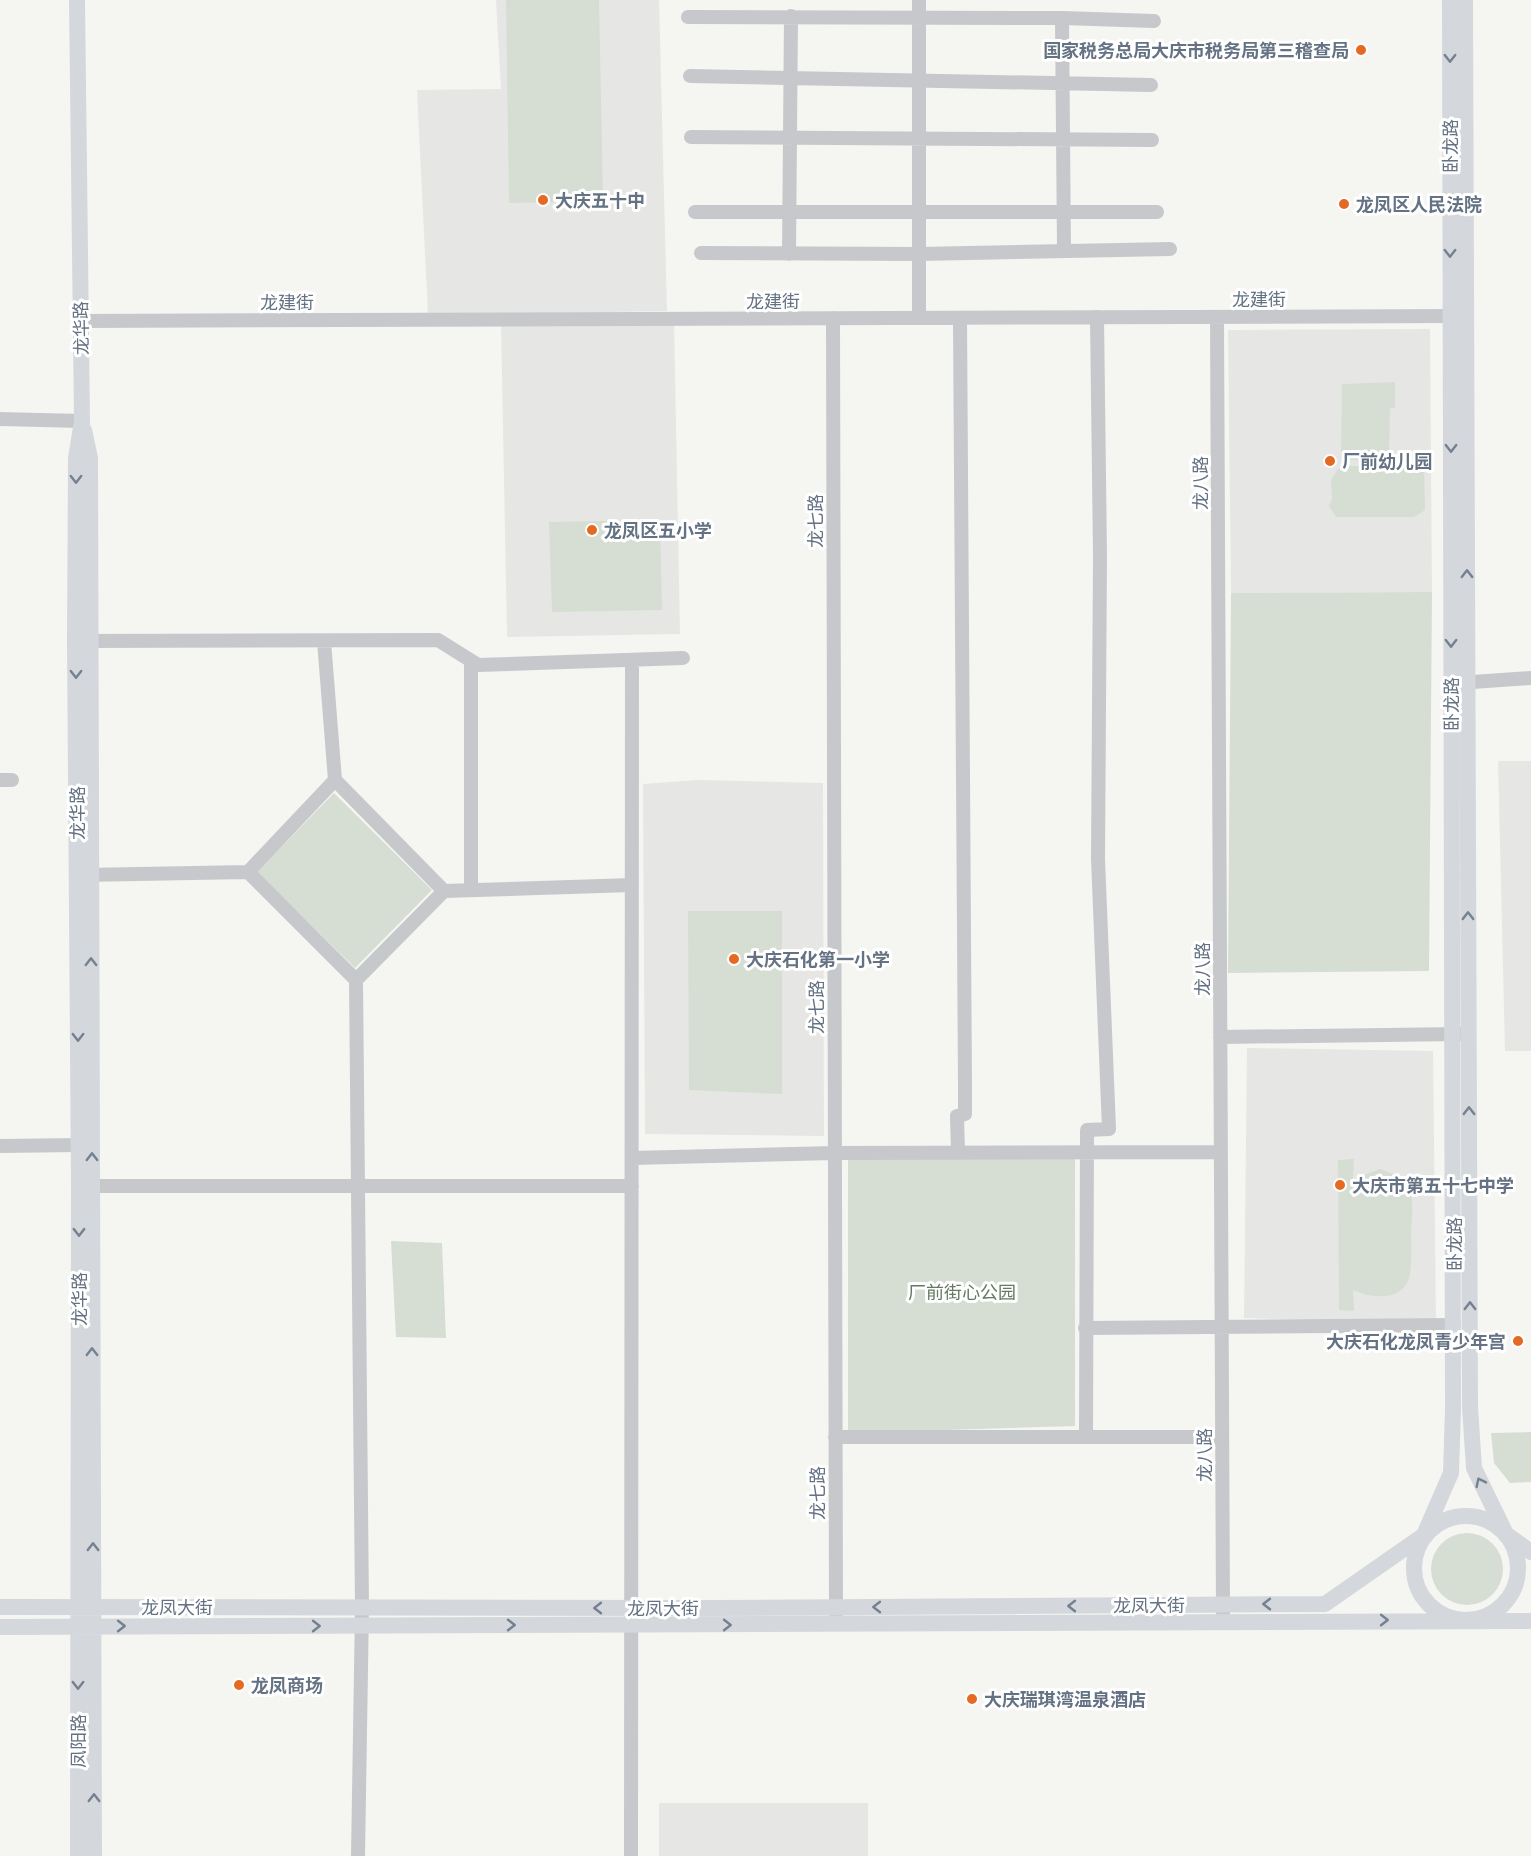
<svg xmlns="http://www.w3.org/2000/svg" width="1531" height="1856" viewBox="0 0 1531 1856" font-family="'DejaVu Sans','Noto Sans SC',sans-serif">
<rect width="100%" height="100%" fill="#f5f6f2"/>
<path fill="#e6e7e5" d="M 496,0 L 659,0 L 667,311 L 428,315 L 417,90 L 501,89 Z
M 674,320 L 680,634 L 507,637 L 501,323 Z
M 1430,329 L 1432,592 L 1231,593 L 1228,330 Z
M 1498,761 L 1531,761 L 1531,1051 L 1505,1051 Z
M 697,780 L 823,783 L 824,1136 L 645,1134 L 643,784 Z
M 1247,1048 L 1433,1051 L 1436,1323 L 1244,1318 Z
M 659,1803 L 868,1803 L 868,1856 L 659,1856 Z"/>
<path fill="#d6ddd3" d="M 506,0 L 599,0 L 603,201 L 509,203 Z
M 1395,382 L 1395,408 L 1390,408 L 1389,459 L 1341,460 L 1342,384 Z
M 1340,466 L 1417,466 L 1424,469 L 1425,510 L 1414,517 L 1336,517 L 1329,506 L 1332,499 L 1331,480 Z
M 660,520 L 662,610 L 552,612 L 549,522 Z
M 1432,592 L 1429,971 L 1228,973 L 1231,593 Z
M 334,793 L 432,890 L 355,968 L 257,872 Z
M 688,911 L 782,911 L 782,1094 L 689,1090 Z
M 1075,1157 L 1075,1426 L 848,1433 L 848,1159 Z
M 1354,1159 L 1353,1179 L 1380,1169 C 1390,1173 1401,1176 1407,1186 C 1415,1199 1412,1216 1411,1231 C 1411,1245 1412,1260 1410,1274 C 1405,1302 1372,1299 1353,1290 L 1354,1311 L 1339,1310 L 1338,1160 Z
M 391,1241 L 442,1243 L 446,1338 L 396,1337 Z
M 1531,1432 L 1531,1482 L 1510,1483 L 1494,1463 L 1491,1433 Z
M1431 1569a36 36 0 1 1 72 0a36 36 0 1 1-72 0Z"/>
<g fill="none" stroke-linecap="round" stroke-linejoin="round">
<path stroke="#c6c8cc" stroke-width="14" d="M 919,0 L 919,318
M 688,17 L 1062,18 L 1154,21
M 1062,18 L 1064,251
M 690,76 L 1151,85
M 691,137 L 1152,140
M 695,212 L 1157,212
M 701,253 L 919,254 L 1170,249
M 789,254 L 791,16
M 1217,317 L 1223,1613
M 833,318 L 836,1615
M 81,321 L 1461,316
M 0,419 L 82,421
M 81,641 L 438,640 L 478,665 L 683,658
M 324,641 L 335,780
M 471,661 L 471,890
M 1458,683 L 1531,678
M 0,780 L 12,780
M 83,875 L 248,872
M 444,891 L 632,885
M 356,980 L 444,891 L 335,780 L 248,872 L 356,980 L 362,1608 L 358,1856
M 1220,1037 L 1461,1034
M 0,1146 L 79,1145
M 958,1153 L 957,1116 L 965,1114 L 965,1086 L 960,318
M 632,1158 L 834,1153 L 1221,1152
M 84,1186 L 632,1186
M 1085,1328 L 1454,1325
M 835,1437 L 1222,1437
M 1086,1437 L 1087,1130 L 1109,1129 L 1098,859 L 1100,556 L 1097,317
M 631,1856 L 632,660"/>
<path stroke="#d4d8dc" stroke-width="16" d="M 77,0 L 82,421 L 76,458 L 75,641 L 79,1185 L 78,1856
M 1465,0 L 1470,1407 L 1474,1468 L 1506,1534 L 1531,1552
M 84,430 L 90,458 L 94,1856
M1414 1568a52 52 0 1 1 104 0a52 52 0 1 1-104 0Z
M 0,1607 L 715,1608 L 1325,1604 L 1424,1535 L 1451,1473 L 1453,1409 L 1450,0
M 0,1627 L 1531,1621"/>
</g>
<defs><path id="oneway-chevron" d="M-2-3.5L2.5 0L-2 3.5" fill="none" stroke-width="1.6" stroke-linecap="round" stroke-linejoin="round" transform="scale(1.5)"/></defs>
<g stroke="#758190">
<use href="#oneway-chevron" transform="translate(1450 58) rotate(90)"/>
<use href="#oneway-chevron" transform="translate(1450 253) rotate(90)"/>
<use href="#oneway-chevron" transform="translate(1451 448) rotate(90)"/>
<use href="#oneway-chevron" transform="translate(76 479) rotate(90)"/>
<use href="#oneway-chevron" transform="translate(1467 574) rotate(-90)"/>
<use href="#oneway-chevron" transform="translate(1451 643) rotate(90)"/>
<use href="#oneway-chevron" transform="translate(76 674) rotate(90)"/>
<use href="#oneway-chevron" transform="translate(1468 916) rotate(-90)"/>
<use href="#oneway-chevron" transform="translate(91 962) rotate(-90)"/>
<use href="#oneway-chevron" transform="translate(78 1037) rotate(90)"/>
<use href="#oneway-chevron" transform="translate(1469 1111) rotate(-90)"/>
<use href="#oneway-chevron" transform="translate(92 1157) rotate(-90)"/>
<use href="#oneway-chevron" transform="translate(79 1232) rotate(90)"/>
<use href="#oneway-chevron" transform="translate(1470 1306) rotate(-90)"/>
<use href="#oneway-chevron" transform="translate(92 1352) rotate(-90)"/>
<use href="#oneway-chevron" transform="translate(1480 1482) rotate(-116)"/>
<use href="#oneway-chevron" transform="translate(93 1547) rotate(-90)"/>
<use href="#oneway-chevron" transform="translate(1267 1604) rotate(180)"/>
<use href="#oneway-chevron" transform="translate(1072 1606) rotate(180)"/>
<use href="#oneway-chevron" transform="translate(877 1607) rotate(180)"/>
<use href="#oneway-chevron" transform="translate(598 1608) rotate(-180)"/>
<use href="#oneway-chevron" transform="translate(1384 1620)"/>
<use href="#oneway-chevron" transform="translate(511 1625)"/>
<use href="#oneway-chevron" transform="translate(727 1625)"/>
<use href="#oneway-chevron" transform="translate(121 1626)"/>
<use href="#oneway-chevron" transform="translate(316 1626)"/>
<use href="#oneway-chevron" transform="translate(78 1685) rotate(90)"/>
<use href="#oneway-chevron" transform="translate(94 1798) rotate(-90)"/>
</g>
<g fill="#e46923" stroke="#fff" stroke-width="2">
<circle cx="1361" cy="50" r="6"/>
<circle cx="543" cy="200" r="6"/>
<circle cx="1344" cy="204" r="6"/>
<circle cx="1330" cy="461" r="6"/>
<circle cx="592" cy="530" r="6"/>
<circle cx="734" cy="959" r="6"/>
<circle cx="1340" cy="1185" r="6"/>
<circle cx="1518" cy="1341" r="6"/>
<circle cx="239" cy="1685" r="6"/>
<circle cx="972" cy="1699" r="6"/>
</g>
<g text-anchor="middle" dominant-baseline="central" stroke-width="6" stroke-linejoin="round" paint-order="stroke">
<g font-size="18" font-weight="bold" fill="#647283" stroke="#fff" text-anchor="start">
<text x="1349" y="50" text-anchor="end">国家税务总局大庆市税务局第三稽查局</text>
<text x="555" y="200">大庆五十中</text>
<text x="1356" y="204">龙凤区人民法院</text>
<text x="1342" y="461">厂前幼儿园</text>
<text x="604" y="530">龙凤区五小学</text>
<text x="746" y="959">大庆石化第一小学</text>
<text x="1352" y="1185">大庆市第五十七中学</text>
<text x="1506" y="1341" text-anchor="end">大庆石化龙凤青少年宫</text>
<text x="251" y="1685">龙凤商场</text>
<text x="984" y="1699">大庆瑞琪湾温泉酒店</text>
</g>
<g font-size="18" fill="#647283" stroke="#fff">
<text transform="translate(1450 146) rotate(-90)">卧龙路</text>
<text x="1259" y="299">龙建街</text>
<text x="773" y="301">龙建街</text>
<text x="287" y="302">龙建街</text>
<text transform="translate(81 328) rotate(-91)">龙华路</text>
<text transform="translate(1200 483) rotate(-90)">龙八路</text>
<text transform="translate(815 521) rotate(-90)">龙七路</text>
<text transform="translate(1451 704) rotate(-90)">卧龙路</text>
<text transform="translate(77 813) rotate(-90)">龙华路</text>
<text transform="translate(1202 969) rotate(-90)">龙八路</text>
<text transform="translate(816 1007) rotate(-90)">龙七路</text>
<text transform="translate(1454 1244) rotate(-90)">卧龙路</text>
<text transform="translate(79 1299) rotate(-90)">龙华路</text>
<text transform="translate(1204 1455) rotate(-90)">龙八路</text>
<text transform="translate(817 1493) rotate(-90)">龙七路</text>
<text x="1149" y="1605">龙凤大街</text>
<text x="177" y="1607">龙凤大街</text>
<text x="663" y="1608">龙凤大街</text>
<text transform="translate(78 1741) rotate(-90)">凤阳路</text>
</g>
<g font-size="18" fill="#657a63" stroke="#fff">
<text x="962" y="1292">厂前街心公园</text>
</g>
</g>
</svg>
